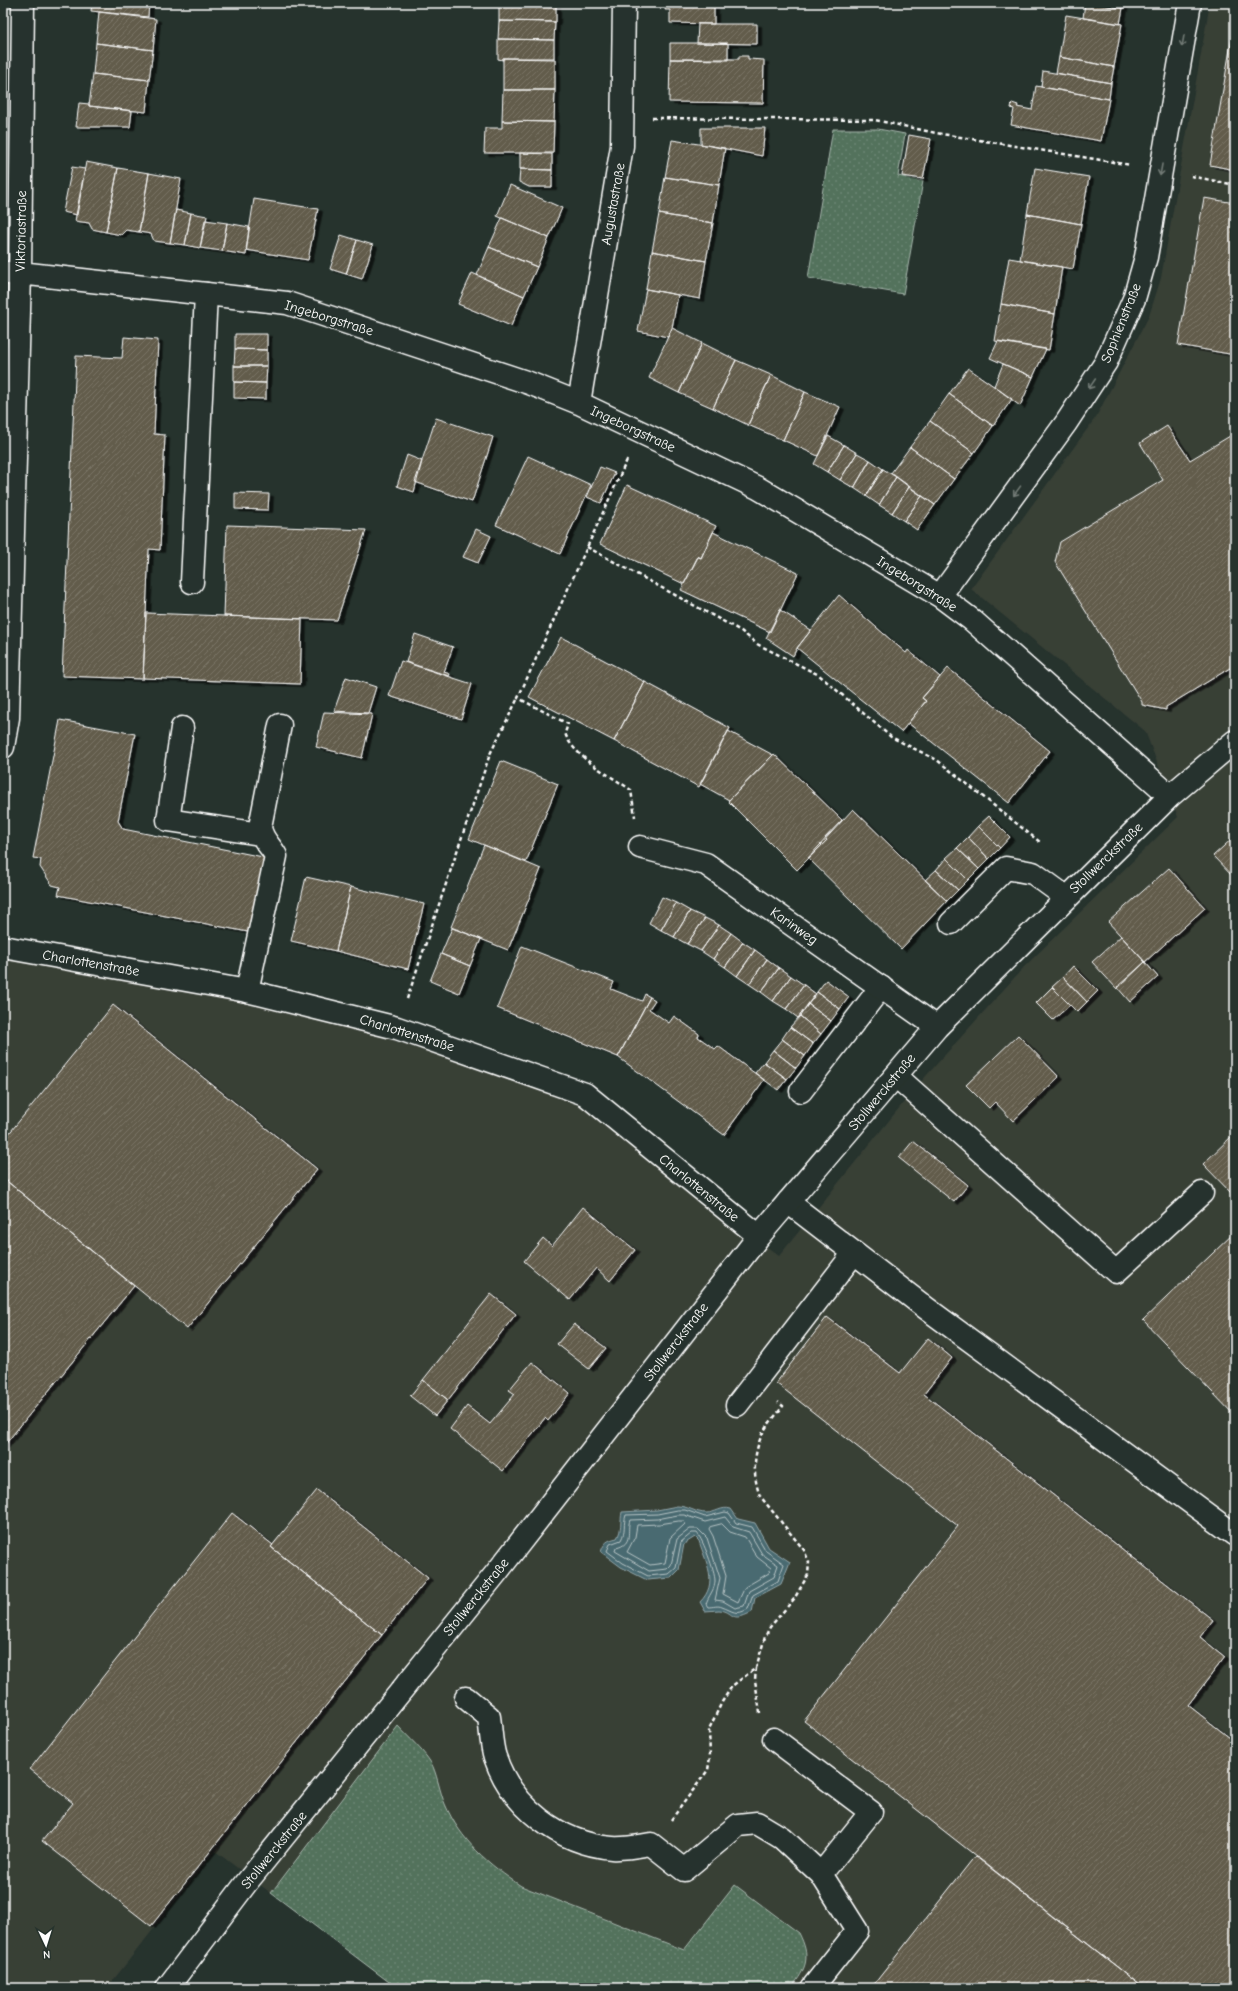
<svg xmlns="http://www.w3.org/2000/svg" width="1238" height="1991" viewBox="0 0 1238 1991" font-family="'Comic Neue',sans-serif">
<defs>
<pattern id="green-dots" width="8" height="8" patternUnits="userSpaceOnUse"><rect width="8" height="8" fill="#52725c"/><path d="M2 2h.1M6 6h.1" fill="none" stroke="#6c8774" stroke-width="1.8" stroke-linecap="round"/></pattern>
<pattern id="building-hatch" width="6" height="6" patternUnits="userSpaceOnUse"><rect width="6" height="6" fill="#625c4b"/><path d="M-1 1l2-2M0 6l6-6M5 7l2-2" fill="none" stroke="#7a7466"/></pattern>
<filter id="shadow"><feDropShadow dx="4.5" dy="2.5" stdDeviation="0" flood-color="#0009"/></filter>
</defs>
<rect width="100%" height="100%" fill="#26332d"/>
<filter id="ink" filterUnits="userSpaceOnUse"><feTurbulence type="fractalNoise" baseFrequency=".025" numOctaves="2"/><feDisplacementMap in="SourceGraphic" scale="8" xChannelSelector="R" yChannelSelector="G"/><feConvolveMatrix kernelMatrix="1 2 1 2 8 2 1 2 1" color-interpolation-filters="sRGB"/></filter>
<g filter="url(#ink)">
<path fill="#383f36" d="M 1210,3 L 1235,3 L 1235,1988 L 397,1988 L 215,1851 L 107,1988 L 3,1988 L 3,955 L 309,1013 L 578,1100 L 779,1256 L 917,1086 L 1024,967 L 1178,817 L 1145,731 L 971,589 L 1096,417 L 1149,316 L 1161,278 Z"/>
<path fill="url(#green-dots)" stroke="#a8b8ae" d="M 833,129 L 878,129 L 905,134 L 898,176 L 923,181 L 903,294 L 808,278 Z
M 398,1726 C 409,1738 423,1750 431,1763 C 436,1770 440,1793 445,1804 C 460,1840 489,1865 521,1886 L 684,1950 L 735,1885 L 799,1933 C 811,1957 807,1968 791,1988 L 397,1988 L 271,1893 Z"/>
<path fill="#4a6b71" stroke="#92a6aa" d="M 677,1506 C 688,1506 696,1513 706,1513 C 716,1513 721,1506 731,1509 L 738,1519 L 755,1523 L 769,1548 L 790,1562 L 781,1584 L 755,1598 L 752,1612 C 729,1624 735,1611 719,1610 C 714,1610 710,1611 705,1611 L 700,1602 C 719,1583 706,1563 699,1541 L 695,1537 L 684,1544 L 679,1570 L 671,1578 L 647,1580 L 621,1567 L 601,1552 C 604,1542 608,1540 617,1538 C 622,1530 620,1521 622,1512 L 657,1510 Z"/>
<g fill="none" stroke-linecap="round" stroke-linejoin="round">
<path stroke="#b7c4c6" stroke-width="1" d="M 678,1510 L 685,1510 L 705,1517 L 725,1512 L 729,1513 L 736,1523 L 752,1527 L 766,1551 L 784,1564 L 778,1581 L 753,1595 L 748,1609 C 736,1616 733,1611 722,1607 C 718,1605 713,1607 708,1607 L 706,1604 C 708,1596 715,1590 715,1581 C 715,1571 703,1540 697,1533 L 692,1533 L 681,1542 L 676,1568 L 669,1574 L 648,1576 L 623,1563 L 607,1551 L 610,1544 L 621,1540 C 626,1531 623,1524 626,1515 L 657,1514 Z
M 678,1515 L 684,1515 L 705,1522 L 725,1517 L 733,1527 L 749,1532 L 762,1554 L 778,1565 L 774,1577 L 749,1591 L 744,1606 L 735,1608 L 723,1601 L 715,1600 L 720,1578 L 707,1538 L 698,1529 L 690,1529 L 677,1539 L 671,1565 L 667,1569 L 649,1571 L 615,1551 L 616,1548 C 634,1544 626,1531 630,1520 L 657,1519 Z
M 679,1521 L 684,1521 L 685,1524 L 670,1538 L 665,1563 L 650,1565 L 627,1552 L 635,1537 L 637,1525 L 659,1524 Z
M 722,1524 L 730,1532 L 745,1537 L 757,1557 L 771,1568 L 769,1573 L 745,1587 L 738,1602 L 723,1594 L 726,1576 L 713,1536 L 709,1529 L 710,1527 Z"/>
</g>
<path fill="url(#building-hatch)" stroke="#fff" filter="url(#shadow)" d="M 92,3 L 149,3 L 148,17 L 91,11 Z
M 499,3 L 556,3 L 556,22 L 499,21 Z
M 666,3 L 714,3 L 714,24 L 670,23 L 670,10 L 665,10 Z
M 1085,3 L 1123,8 L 1120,24 L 1083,18 Z
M 1095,3 L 1124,3 L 1123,8 Z
M 99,12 L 156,19 L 153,50 L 96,43 Z
M 1066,15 L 1122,24 L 1114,67 L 1059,57 Z
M 1235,20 L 1235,170 L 1210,165 Z
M 499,21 L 555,22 L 554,40 L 498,39 Z
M 698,24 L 757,24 L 757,44 L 697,43 Z
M 498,39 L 554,40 L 554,58 L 503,58 L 503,60 L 498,59 Z
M 96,43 L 153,50 L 149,80 L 93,74 Z
M 670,43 L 728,43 L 728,60 L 670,59 Z
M 739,56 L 748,56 L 748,59 L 764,60 L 763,103 L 669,102 L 670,59 L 739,59 Z
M 1059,57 L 1114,67 L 1111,83 L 1056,73 Z
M 503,58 L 555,59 L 555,90 L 503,90 Z
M 1043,71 L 1111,83 L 1109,99 L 1041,87 Z
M 93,74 L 149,80 L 146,112 L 89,106 Z
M 1036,86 L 1109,99 L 1101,141 L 1011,125 L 1014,109 L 1011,108 L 1012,103 L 1018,105 L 1017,107 L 1032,110 Z
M 503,90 L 555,90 L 554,122 L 502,121 Z
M 79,103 L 89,104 L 89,106 L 132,111 L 130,127 L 76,127 Z
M 502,121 L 554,122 L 553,153 L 484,153 L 485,128 L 502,128 Z
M 701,128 L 765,128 L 762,156 L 701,144 Z
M 909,135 L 931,139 L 923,179 L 902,176 Z
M 672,140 L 725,148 L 719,185 L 665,177 Z
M 520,153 L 552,154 L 552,170 L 520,169 Z
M 86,162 L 118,168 L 106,232 L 92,229 L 89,223 L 75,221 Z
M 72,167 L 85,169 L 77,215 L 63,212 Z
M 118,168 L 149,173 L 139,232 L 126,230 L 121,235 L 106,232 Z
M 1035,168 L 1089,177 L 1081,224 L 1027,214 Z
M 520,169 L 552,170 L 552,187 L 529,187 L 519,182 Z
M 149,173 L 181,179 L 170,243 L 154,241 L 151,234 L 139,232 Z
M 665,177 L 719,185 L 713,223 L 659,214 Z
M 1235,184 L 1235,203 L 1231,202 Z
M 510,185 L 562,208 L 549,238 L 497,216 Z
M 1204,198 L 1235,203 L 1235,355 L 1178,345 Z
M 254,199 L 318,209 L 308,260 L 246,250 Z
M 176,210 L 191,213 L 185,245 L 170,243 Z
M 191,213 L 207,216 L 200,248 L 185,245 Z
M 659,214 L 713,223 L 706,261 L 652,251 Z
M 1027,214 L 1081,224 L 1073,269 L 1020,260 Z
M 502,218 L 549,238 L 537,267 L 489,247 Z
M 205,220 L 227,223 L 222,251 L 200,248 Z
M 227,223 L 249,227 L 246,255 L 222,251 Z
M 341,235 L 357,240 L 346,274 L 330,269 Z
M 357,240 L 373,245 L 362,279 L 346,274 Z
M 489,247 L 537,267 L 524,296 L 477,275 Z
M 652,251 L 706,261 L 700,299 L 646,289 Z
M 1009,258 L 1062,267 L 1055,314 L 1001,304 Z
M 472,273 L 524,296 L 511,326 L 458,304 Z
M 646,289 L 678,295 L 672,328 L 668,337 L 638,331 Z
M 1001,304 L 1055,314 L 1049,350 L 995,341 Z
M 672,328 L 702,343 L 679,393 L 649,378 Z
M 235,334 L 267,334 L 267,350 L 235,349 Z
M 124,337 L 158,340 L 154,434 L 165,435 L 160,550 L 149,549 L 143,679 L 62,676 L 76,356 L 122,358 Z
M 998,341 L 1046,349 L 1033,377 L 990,358 Z
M 702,343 L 736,360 L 713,408 L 679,393 Z
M 235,349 L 267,350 L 267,366 L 234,366 Z
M 736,360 L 771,375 L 748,425 L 713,408 Z
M 1003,364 L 1033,377 L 1020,406 L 994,386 Z
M 234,366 L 267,366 L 266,383 L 234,382 Z
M 968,368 L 1012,399 L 993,426 L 949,394 Z
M 771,375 L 805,392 L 783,440 L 748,425 Z
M 234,382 L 266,383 L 266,399 L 234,398 Z
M 805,392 L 840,407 L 818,456 L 783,440 Z
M 949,394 L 993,426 L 974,453 L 930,421 Z
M 436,418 L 493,437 L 472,502 L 415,482 Z
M 930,421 L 974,453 L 954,479 L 910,447 Z
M 1167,426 L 1190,460 L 1235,433 L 1235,665 L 1166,707 L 1166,710 L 1142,705 L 1142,702 L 1055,562 L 1060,542 L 1163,480 L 1140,443 Z
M 828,436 L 844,445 L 827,472 L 814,464 Z
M 844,445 L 857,453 L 840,480 L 827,472 Z
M 910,447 L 954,479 L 935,505 L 891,473 Z
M 857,453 L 870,460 L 854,488 L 840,480 Z
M 407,455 L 422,461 L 414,492 L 397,486 Z
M 528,456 L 591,485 L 560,554 L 496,525 Z
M 870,460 L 883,469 L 866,496 L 854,488 Z
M 600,467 L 615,473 L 601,503 L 587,497 Z
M 883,469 L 896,477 L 879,505 L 866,496 Z
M 896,477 L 909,487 L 892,513 L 879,505 Z
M 627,485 L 716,526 L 701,558 L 698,556 L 684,584 L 600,544 Z
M 909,487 L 922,496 L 904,521 L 892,513 Z
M 235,493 L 269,494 L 268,510 L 235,509 Z
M 922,496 L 935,505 L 917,530 L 904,521 Z
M 227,525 L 366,530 L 337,620 L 224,616 Z
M 476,529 L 491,536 L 478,563 L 463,557 Z
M 713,532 L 798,573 L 770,632 L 681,590 L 698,557 L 701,558 Z
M 839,595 L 906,653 L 908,650 L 940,677 L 922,698 L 926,701 L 901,732 L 797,648 Z
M 780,610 L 811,630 L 797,648 L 793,656 L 766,638 Z
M 146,613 L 302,619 L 300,684 L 143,678 Z
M 415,634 L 453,647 L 444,672 L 450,674 L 449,676 L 406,662 Z
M 561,637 L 645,682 L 614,741 L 529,697 Z
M 401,661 L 472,684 L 461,719 L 389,696 Z
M 948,668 L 1050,751 L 1009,803 L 908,723 L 926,701 L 922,698 Z
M 346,677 L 376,687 L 368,713 L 334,711 Z
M 645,682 L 730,728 L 699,787 L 614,741 Z
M 324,712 L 372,714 L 362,758 L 316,747 Z
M 60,720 L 135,734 L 118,821 L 123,829 L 268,858 L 253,933 L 58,895 L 60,887 L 52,885 L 40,867 L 41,859 L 33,858 Z
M 728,731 L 773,755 L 729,800 L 700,784 Z
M 774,754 L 842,820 L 825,838 L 827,840 L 797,870 L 728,801 Z
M 501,761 L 558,784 L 526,862 L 469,839 Z
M 853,809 L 947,901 L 901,949 L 808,858 Z
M 989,816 L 1010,837 L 1000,848 L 978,826 Z
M 978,826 L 1000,848 L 989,859 L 968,837 Z
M 1235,836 L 1235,879 L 1213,856 Z
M 968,837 L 989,859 L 979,869 L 957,848 Z
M 484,845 L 541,869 L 508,950 L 451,927 Z
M 957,848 L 979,869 L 968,880 L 946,858 Z
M 946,858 L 968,880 L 958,890 L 936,870 Z
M 1169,868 L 1205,908 L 1145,962 L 1108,922 Z
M 936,870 L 958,890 L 947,901 L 925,880 Z
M 306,877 L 351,887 L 336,951 L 291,941 Z
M 351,887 L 424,904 L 408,969 L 336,951 Z
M 662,897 L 676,903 L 661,930 L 649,923 Z
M 676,903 L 690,911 L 674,937 L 661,930 Z
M 690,911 L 705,918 L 687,944 L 674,937 Z
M 705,918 L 719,925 L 701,951 L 687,944 Z
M 719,925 L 731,933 L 713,959 L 701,951 Z
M 452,928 L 481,939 L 470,966 L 441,954 Z
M 731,933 L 743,942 L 725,967 L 713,959 Z
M 1121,936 L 1145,962 L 1117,989 L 1092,962 Z
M 743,942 L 755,950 L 737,976 L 725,967 Z
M 522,946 L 614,982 L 611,989 L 642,1001 L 645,994 L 650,997 L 618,1057 L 497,1008 Z
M 755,950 L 767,959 L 749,984 L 737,976 Z
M 441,954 L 470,966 L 459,993 L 430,981 Z
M 767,959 L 779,968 L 761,992 L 749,984 Z
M 1145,962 L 1158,977 L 1130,1002 L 1117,987 Z
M 1073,966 L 1098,991 L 1087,1002 L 1063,977 Z
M 779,968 L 791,976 L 773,1001 L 761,992 Z
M 791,976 L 804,985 L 786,1009 L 773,1001 Z
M 1063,977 L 1087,1002 L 1077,1012 L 1052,987 Z
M 826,980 L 849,997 L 840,1009 L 817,992 Z
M 804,985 L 816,994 L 798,1018 L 786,1009 Z
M 1052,987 L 1070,1005 L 1053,1020 L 1036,1003 Z
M 817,992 L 840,1009 L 831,1021 L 808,1004 Z
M 650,997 L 655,1000 L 649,1009 L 669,1023 L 674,1016 L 699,1034 L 698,1037 L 715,1049 L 718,1046 L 764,1080 L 724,1135 L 618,1057 Z
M 808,1004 L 831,1021 L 821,1034 L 800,1016 Z
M 113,1005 L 317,1169 L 187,1329 L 3,1178 L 3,1141 Z
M 800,1016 L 821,1034 L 813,1044 L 790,1027 Z
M 790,1027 L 813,1044 L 805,1056 L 782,1039 Z
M 1018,1035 L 1059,1077 L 1013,1121 L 995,1102 L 989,1108 L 966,1085 Z
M 782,1039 L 805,1056 L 796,1068 L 773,1050 Z
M 773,1050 L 796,1068 L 787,1079 L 764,1062 Z
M 764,1062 L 787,1079 L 778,1090 L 755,1073 Z
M 1234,1134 L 1235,1135 L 1235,1197 L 1203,1164 Z
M 913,1141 L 968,1185 L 954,1202 L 899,1158 Z
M 3,1178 L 134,1286 L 3,1447 Z
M 583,1207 L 635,1250 L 610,1281 L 596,1268 L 570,1300 L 524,1261 L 543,1238 L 552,1246 Z
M 1235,1232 L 1235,1416 L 1143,1320 Z
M 491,1294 L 516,1314 L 448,1400 L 423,1380 Z
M 827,1317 L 900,1373 L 928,1338 L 952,1358 L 924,1394 L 1213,1620 L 1200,1637 L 1225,1657 L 1188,1705 L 1235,1742 L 1235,1988 L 1144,1988 L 804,1721 L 958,1526 L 776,1383 Z
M 574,1324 L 606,1348 L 589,1369 L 557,1344 Z
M 532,1362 L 570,1393 L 548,1421 L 545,1418 L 503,1471 L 450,1429 L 467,1406 L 490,1424 L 515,1394 L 509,1390 Z
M 423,1380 L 448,1400 L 435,1416 L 410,1396 Z
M 317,1490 L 428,1578 L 382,1635 L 271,1547 Z
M 232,1513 L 273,1545 L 271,1547 L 382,1635 L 151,1926 L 42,1841 L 73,1803 L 30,1769 Z
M 975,1856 L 1144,1988 L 871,1988 Z"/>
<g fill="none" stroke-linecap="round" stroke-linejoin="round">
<g stroke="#fff" stroke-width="25">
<path id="lane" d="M 192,582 L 206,294
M 182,728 L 168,820 L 260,834
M 951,923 L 1006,868 L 1033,873 L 1066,897
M 247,991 L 276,856 C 271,846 261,839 260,827 L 280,725
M 896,1076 L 1116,1272 L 1202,1193
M 801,1091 L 881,987
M 788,1202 L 926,1308 L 1235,1535
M 737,1405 L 854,1253
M 466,1698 L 489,1717 C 491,1730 491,1745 495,1757 C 512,1807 559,1843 612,1848 C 624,1849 639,1846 651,1844 L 684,1870 L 738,1825 L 757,1823 L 782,1838 L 821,1874 L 857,1931 L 812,1988
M 774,1739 L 871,1812 L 821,1874"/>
</g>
<g stroke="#fff" stroke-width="25">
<path id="street" d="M 3,273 L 20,273 L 287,303 L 529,383 L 579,403 L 758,488 L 940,596 L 972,620 L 1170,796
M 579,403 L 622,146 L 624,3
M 940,596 L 1066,423 L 1106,362 L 1134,299 L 1146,257 L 1190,3
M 3,747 L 8,718 L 20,273 L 23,3
M 640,847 L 706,864 L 937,1027
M 3,947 L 247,991 L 397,1028 L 585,1094 L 759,1236
M 167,1988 L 247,1882 L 497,1572 L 759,1236 L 937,1027 L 1170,796 L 1235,741"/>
</g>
<path stroke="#fff" stroke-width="2.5" stroke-dasharray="4 3" stroke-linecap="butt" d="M 652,118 L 875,120 L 936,133 L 1131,165
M 1191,176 L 1235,185
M 627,460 L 518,698 L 568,724 L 565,733 C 573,757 610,775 631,790 L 635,817
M 587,547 L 741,631 L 757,644 L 819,675 L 891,737 L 937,760 L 1041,843
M 407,999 L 490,754 L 518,698
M 756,1668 L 755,1680 L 760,1713
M 671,1820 L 708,1770 L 710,1757 L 709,1729 L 722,1702 L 732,1686 L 756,1668 L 765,1637 L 770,1627 L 794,1599 L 808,1575 L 809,1562 L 804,1550 L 760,1496 C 753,1478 753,1456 761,1437 C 765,1426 776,1416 783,1406 L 778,1402"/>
<use href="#lane" stroke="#26332d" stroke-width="22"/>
<use href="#street" stroke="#26332d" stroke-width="22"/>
</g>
<defs><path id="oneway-shaft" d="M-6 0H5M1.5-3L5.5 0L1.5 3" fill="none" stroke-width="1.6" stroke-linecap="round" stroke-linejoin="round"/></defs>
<g stroke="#727a76">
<use href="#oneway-shaft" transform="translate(1183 41) rotate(100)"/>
<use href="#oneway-shaft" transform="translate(1161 170) rotate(100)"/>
<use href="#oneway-shaft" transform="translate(1092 384) rotate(124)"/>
<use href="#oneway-shaft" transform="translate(1017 491) rotate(126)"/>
</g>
</g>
<g text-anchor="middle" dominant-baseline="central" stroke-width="3" stroke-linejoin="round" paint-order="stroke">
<g font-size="14" fill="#fff" stroke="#26332d">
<text transform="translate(613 204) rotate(-80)">Augustastraße</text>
<text transform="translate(21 231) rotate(-89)">Viktoriastraße</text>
<text transform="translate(329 318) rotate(17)">Ingeborgstraße</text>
<text transform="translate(1121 323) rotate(-68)">Sophienstraße</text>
<text transform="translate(633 429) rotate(25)">Ingeborgstraße</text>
<text transform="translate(917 584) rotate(32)">Ingeborgstraße</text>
<text transform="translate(1106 858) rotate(-44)">Stollwerckstraße</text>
<text transform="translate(794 926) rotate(35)">Karinweg</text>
<text transform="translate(91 963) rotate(10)">Charlottenstraße</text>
<text transform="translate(407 1033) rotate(17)">Charlottenstraße</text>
<text transform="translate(882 1092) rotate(-50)">Stollwerckstraße</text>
<text transform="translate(699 1188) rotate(39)">Charlottenstraße</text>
<text transform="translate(676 1342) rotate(-52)">Stollwerckstraße</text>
<text transform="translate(476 1597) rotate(-51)">Stollwerckstraße</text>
<text transform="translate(274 1850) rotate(-51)">Stollwerckstraße</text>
</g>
</g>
<rect width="1238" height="1991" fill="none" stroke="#26332d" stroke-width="16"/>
<rect x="8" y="8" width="1222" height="1975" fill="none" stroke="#fff" stroke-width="1.5" filter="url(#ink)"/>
<g transform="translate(46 1945) rotate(176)" stroke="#26332d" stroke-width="3" paint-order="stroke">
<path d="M0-3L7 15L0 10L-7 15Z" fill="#ffffff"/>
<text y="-6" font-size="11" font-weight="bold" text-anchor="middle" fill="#ffffff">N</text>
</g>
</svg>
